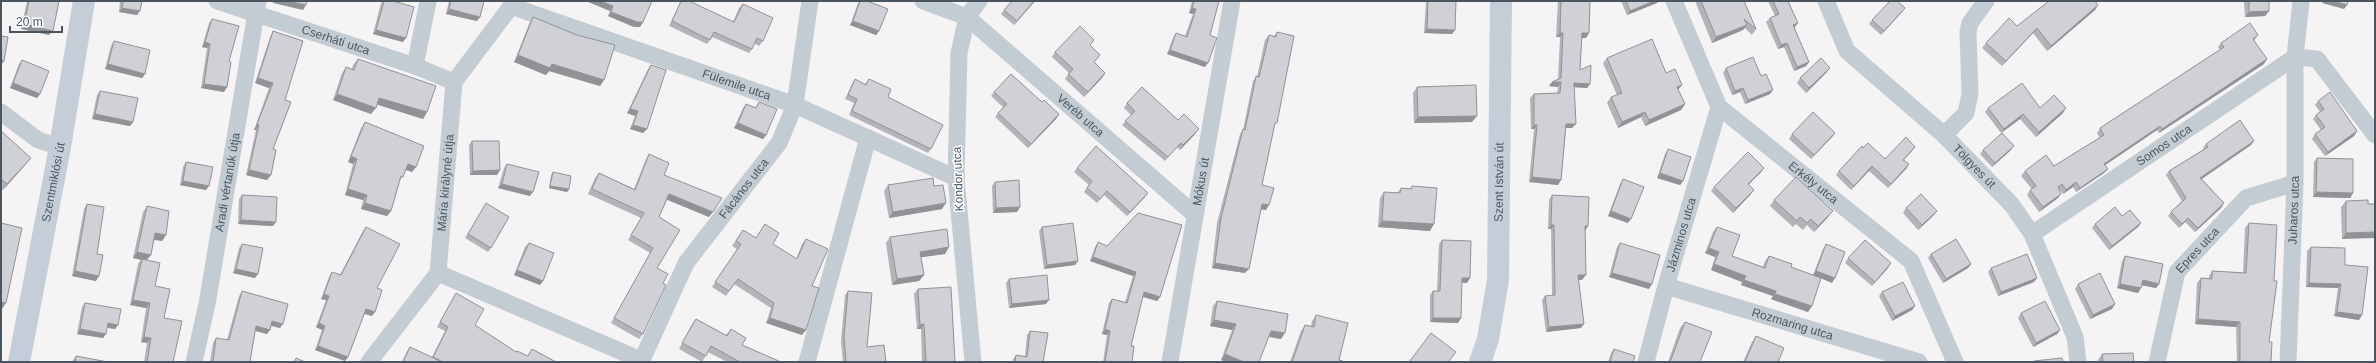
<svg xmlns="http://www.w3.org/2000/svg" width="2376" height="363" viewBox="0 0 2376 363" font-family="Arial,sans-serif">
<rect width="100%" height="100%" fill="#f5f3f3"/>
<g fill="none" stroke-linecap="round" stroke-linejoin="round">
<g stroke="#c4ccd3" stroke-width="17">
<path id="s1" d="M 217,1 L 415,66 L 454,82"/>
<path id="s2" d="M 923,1 L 967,17 L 1194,214"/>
<path id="s3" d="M 1674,1 L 1719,107 L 1911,261 L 1955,362"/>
<path id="s4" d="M 1826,1 L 1847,51 L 1944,135 L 2012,205 L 2032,234 L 2075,337 L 2078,362"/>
<path id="s5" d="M 511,6 L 795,105 L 956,178"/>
<path d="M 2295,57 L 2317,59 L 2375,135"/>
<path d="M 415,66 L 428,1"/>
<path d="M 1,112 L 38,140 L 60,147"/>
<path d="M 1944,135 L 1966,113 L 1970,94 L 1968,32 L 1970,23 L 1986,1"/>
<path id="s6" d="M 2032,234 L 2295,57"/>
<path d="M 438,273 L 641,360"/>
<path id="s7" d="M 1666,286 L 1919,362"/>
<path id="s8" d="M 194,362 L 207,304 L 258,1"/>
<path id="s9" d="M 369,362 L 438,273 L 454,82 L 515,1"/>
<path id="s10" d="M 641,362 L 686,263 L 779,143 L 795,105 L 810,1"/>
<path d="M 807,362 L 868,138"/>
<path d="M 973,362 L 956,178 L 959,53 L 967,17 L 979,1"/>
<path id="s11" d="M 1170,362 L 1232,1"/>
<path id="s12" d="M 1646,362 L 1666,286 L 1719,107"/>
<path id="s13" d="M 2157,362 L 2177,272 L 2246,198 L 2295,183"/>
<path id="s14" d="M 2288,362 L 2295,183 L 2295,57 L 2301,1"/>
</g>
<g stroke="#c4cdd8" stroke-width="22">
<path id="s15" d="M 19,362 L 60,147 L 84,1"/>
<path id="s16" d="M 1480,362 L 1488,339 L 1498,280 L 1501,1"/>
</g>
</g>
<path fill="#b2b4b9" d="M 27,1 L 59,1 L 49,35 L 21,29 Z
M 120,1 L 142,1 L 137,15 L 119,12 Z
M 383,1 L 393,1 L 403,42 L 373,34 L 381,3 Z
M 449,1 L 484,1 L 477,21 L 446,14 Z
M 586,1 L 652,1 L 643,22 L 640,27 L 634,27 L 608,16 L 610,11 Z
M 681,1 L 689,1 L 733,22 L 739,8 L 743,4 L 763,41 L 759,46 L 754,43 L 752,49 L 749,53 L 712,37 L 707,44 L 669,26 Z
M 860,1 L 867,1 L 879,31 L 876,35 L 850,25 L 858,3 Z
M 1035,1 L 1014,25 L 1001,14 L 1004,10 Z
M 1192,1 L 1219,1 L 1210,35 L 1205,67 L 1167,54 L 1173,38 L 1176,33 L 1185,36 L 1193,14 L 1189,13 Z
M 1426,1 L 1456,1 L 1452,34 L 1424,33 Z
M 1558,1 L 1590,1 L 1589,33 L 1586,38 L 1581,38 L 1580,70 L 1590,84 L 1587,88 L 1574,87 L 1572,128 L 1566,128 L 1561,180 L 1558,185 L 1529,182 L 1534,129 L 1531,129 L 1530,98 L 1534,94 L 1557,93 L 1558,87 L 1549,86 L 1552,82 L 1558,79 L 1560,37 L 1556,37 Z
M 1621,1 L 1659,1 L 1657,3 L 1627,15 Z
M 1695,1 L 1744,1 L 1756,29 L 1752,35 L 1745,28 L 1743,30 L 1712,43 Z
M 1768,1 L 1788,1 L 1798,23 L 1794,27 L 1809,62 L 1806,66 L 1794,71 L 1784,47 L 1778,49 L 1766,22 L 1770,18 L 1775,16 Z
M 2244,1 L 2269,1 L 2269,11 L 2265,16 L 2245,17 Z
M 2098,5 L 2095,10 L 2047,51 L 2033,33 L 2002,66 L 1982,48 L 1986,43 L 2017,26 Z
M 1902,12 L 1881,35 L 1869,24 L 1872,20 Z
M 533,17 L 604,80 L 600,86 L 549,71 L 546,75 L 514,62 L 529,24 Z
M 212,19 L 229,61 L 227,87 L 224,92 L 201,88 L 207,48 L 202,47 L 209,23 Z
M 273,31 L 285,100 L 273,149 L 271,175 L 267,180 L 246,175 L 256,130 L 254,130 L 269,88 L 255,83 L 270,37 Z
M 1277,32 L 1274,127 L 1262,185 L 1266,210 L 1261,209 L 1245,273 L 1212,268 L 1217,223 L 1240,134 L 1243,130 L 1253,81 L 1257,77 L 1265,40 L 1269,35 L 1274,36 Z
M 2255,39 L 2254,40 L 2264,64 L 2159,133 L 2157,130 L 2105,165 L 2108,169 L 2104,173 L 2076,192 L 2073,187 L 2063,194 L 2059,189 L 2058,198 L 2039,212 L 2027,195 L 2030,190 L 2032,189 L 2021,176 L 2025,171 L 2054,166 L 2100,138 L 2097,133 L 2100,128 L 2220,50 L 2218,47 L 2221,43 Z
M 114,41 L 145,74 L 142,78 L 105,69 L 111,46 Z
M 1090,46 L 1100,55 L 1094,63 L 1105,73 L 1102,78 L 1084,97 L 1065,79 L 1069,73 L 1052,57 L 1055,52 Z
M 1607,58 L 1666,73 L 1678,90 L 1685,104 L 1681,110 L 1645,126 L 1641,117 L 1618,128 L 1607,103 L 1611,97 L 1617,95 L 1603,63 Z
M 358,59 L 427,112 L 423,119 L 377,104 L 371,114 L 333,100 L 342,73 L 346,67 L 352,69 L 353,65 Z
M 22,60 L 40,94 L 37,98 L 10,88 L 19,64 Z
M 651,65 L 647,129 L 643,133 L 630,129 L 635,116 L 627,113 L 648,69 Z
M 1726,68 L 1761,76 L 1770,94 L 1745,104 L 1740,92 L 1732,95 L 1723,73 Z
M 1827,72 L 1806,93 L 1797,83 L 1800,78 Z
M 855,79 L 865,84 L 869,79 L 888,97 L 931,149 L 928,153 L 849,115 L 854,103 L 845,99 L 852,84 Z
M 1417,87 L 1472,122 L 1414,123 L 1413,93 Z
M 100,91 L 133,122 L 130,126 L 92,119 L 97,95 Z
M 994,92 L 1042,102 L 1059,114 L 1056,119 L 1028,148 L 995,117 L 1003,107 L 991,96 Z
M 2318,101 L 2357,131 L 2354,136 L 2325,156 L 2312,139 L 2315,134 L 2321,130 L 2313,119 L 2316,115 L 2320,112 L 2315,105 Z
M 759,102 L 766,135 L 763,139 L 734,128 L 743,108 L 746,104 L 755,108 Z
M 1127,103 L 1178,120 L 1196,133 L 1180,150 L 1177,147 L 1165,161 L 1122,125 L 1131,115 L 1124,108 Z
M 1988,108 L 2040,108 L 2063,113 L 2036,137 L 2020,119 L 2001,133 L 1985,112 Z
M 365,122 L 416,167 L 412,172 L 406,170 L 399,182 L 391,211 L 387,216 L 361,209 L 363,200 L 345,195 L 353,164 L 348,162 L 361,128 Z
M 1,131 L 26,164 L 3,190 L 1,189 Z
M 1835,133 L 1832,137 L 1811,159 L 1789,139 L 1792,134 Z
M 472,141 L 500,170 L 497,175 L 470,175 L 469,145 Z
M 2206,144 L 2251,145 L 2202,179 L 2224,203 L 2221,208 L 2195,232 L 2185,222 L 2179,228 L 2168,216 L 2171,212 L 2182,201 L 2166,175 L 2169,171 L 2204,149 L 2203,148 Z
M 1915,147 L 1904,160 L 1909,164 L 1906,169 L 1888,188 L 1869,171 L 1851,190 L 1836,175 L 1839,171 L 1863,148 L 1885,159 Z
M 1668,149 L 1683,181 L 1680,185 L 1657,178 L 1665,154 Z
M 1983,150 L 2011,150 L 1992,167 L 1980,154 Z
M 649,154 L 664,175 L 709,217 L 667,200 L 659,217 L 657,268 L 663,283 L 643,334 L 639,339 L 611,323 L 650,253 L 628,240 L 641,218 L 588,194 L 595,178 L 599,173 L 634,189 L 646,159 Z
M 2317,158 L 2353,193 L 2350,198 L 2313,197 L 2314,162 Z
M 186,162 L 206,190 L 180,185 L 183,167 Z
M 507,164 L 530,196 L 498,188 L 504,168 Z
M 1077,168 L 1145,197 L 1127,216 L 1104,195 L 1097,203 L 1084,192 L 1089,185 L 1074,172 Z
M 1764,168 L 1761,172 L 1749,184 L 1751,194 L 1733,213 L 1711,191 L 1714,187 Z
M 553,172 L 569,189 L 567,192 L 549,188 L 551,175 Z
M 1623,179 L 1628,223 L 1608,216 L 1620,184 Z
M 995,182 L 1020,207 L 1017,212 L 993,213 L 992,186 Z
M 888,185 L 934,186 L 942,209 L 889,218 L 884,191 Z
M 1412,186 L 1430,231 L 1378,227 L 1380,198 L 1384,192 L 1397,193 L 1401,188 L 1410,189 Z
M 242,195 L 273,226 L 238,224 L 239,199 Z
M 1552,195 L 1588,226 L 1585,231 L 1582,280 L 1579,280 L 1581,328 L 1546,332 L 1542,300 L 1545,296 L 1552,295 L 1551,229 L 1548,229 L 1549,200 Z
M 1774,200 L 1833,211 L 1828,217 L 1814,232 L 1807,225 L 1803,230 L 1796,224 L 1793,227 L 1770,206 Z
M 2346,201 L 2368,204 L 2342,239 L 2341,207 Z
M 486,203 L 491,248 L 488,252 L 465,238 Z
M 87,204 L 97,254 L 96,281 L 72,276 L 84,209 Z
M 147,206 L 166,235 L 162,241 L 154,240 L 147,260 L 164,318 L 173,362 L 144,362 L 147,343 L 141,342 L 146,308 L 130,305 L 138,264 L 141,260 L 133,258 L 143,212 Z
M 1906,208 L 1937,211 L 1934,215 L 1918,230 L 1903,213 Z
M 2122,216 L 2141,223 L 2138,227 L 2109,250 L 2092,228 L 2095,224 Z
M 2249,223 L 2269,342 L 2271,362 L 2237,362 L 2236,327 L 2195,324 L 2197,283 L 2201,278 L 2209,278 L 2209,276 L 2212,271 L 2243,273 L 2245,228 Z
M 765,224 L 773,244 L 796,259 L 802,244 L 806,239 L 812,286 L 806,330 L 802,335 L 766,323 L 771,308 L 734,284 L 726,296 L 712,287 L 737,249 L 732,246 L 743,230 L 756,238 Z
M 366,227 L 377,288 L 372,316 L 364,314 L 348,357 L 345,361 L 315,350 L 322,330 L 316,327 L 326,300 L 321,299 L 329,277 L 332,272 L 340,275 L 363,231 Z
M 1042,227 L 1078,261 L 1075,265 L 1044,269 L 1039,231 Z
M 1717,227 L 1732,256 L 1763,267 L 1765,261 L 1769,256 L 1791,267 L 1813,275 L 1823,249 L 1826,244 L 1832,283 L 1821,278 L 1812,306 L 1808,312 L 1771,299 L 1773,296 L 1741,285 L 1742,282 L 1711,270 L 1715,257 L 1705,253 L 1713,232 Z
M 890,237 L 949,247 L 945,254 L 921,257 L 924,275 L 919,281 L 892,285 L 886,243 Z
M 1442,240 L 1467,283 L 1462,283 L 1458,323 L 1430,322 L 1430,295 L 1433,291 L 1437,291 L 1439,244 Z
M 1098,242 L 1107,246 L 1160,297 L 1157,301 L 1142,297 L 1131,346 L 1132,362 L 1103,362 L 1107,335 L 1102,334 L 1109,303 L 1112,299 L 1125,302 L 1133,276 L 1090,261 L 1095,247 Z
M 529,243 L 543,281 L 540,285 L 514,275 L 525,247 Z
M 1620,243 L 1649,289 L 1609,277 L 1617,247 Z
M 242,244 L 255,278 L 233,273 L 239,248 Z
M 2311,247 L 2345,265 L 2359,320 L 2334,316 L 2338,288 L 2306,287 L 2307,251 Z
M 1931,254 L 1971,264 L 1968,268 L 1943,283 L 1928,258 Z
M 2125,256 L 2159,284 L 2156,288 L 2142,285 L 2138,293 L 2117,288 L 2122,261 Z
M 1848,258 L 1888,268 L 1872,286 L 1845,263 Z
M 1991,268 L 2034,282 L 1998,296 L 1988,272 Z
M 1009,279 L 1046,304 L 1009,308 L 1006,283 Z
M 2078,284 L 2112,309 L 2090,319 L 2075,289 Z
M 918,289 L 955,362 L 922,362 L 921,329 L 917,329 L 914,294 Z
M 242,291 L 280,328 L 271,326 L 267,334 L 255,331 L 250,362 L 210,362 L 213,343 L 216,338 L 227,340 L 239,296 Z
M 848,291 L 867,347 L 886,362 L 843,362 L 841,341 L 845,295 Z
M 1882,292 L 1915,306 L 1912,310 L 1892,321 L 1879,296 Z
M 456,293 L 475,325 L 516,352 L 527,356 L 532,349 L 556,362 L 402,362 L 407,351 L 410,347 L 432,357 L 445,331 L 437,327 Z
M 1217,301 L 1281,339 L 1269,337 L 1221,360 L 1232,330 L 1210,326 L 1213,306 Z
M 85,303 L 115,329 L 107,328 L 103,338 L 77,334 L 82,307 Z
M 2021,313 L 2060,330 L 2057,334 L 2033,347 L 2018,318 Z
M 1316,315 L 1339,360 L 1343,362 L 1290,362 L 1301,331 L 1305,325 L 1311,326 L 1312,321 Z
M 696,319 L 726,335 L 731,329 L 742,345 L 781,362 L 727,362 L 708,352 L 702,362 L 679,349 L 692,324 Z
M 1685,322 L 1700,362 L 1668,362 L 1680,328 Z
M 1030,331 L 1043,362 L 1013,362 L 1013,359 L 1016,355 L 1025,356 L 1027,335 Z
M 1756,336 L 1778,362 L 1743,362 L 1752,342 Z
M 1614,349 L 1633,362 L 1608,362 L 1611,353 Z
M 2102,354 L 2134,362 L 2098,362 L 2098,360 Z
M 76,356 L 108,362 L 72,362 L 73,360 Z"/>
<path fill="#919296" d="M 274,1 L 288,1 L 306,5 L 303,10 L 273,3 Z
M 586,1 L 600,1 L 613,6 L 610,11 Z
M 1034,1 L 1035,1 L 1014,25 L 1017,21 Z
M 1654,1 L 1659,1 L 1657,3 L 1627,15 L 1630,11 Z
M 2324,1 L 2333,1 L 2347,5 L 2344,9 L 2322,3 Z
M 2098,5 L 2095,10 L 2047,51 L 2051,46 Z
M 122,8 L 140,11 L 137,15 L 119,12 Z
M 1192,8 L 1196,9 L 1193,14 L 1189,13 Z
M 1905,8 L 1902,12 L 1881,35 L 1884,31 Z
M 449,9 L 480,17 L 477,21 L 446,14 Z
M 2269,11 L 2265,16 L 2245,17 L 2249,12 Z
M 611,12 L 643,22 L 640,27 L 634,27 L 608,16 Z
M 853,21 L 879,31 L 876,35 L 850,25 Z
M 1798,23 L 1795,27 L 1790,29 L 1793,25 Z
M 24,24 L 53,31 L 49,35 L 21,29 Z
M 1747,25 L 1743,30 L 1712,43 L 1716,37 Z
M 2037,28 L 2033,33 L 2002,66 L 2006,61 Z
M 1427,29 L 1455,30 L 1452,34 L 1424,33 Z
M 376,30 L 406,38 L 403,42 L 373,34 Z
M 1560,33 L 1563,33 L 1560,37 L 1556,37 Z
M 1582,33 L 1589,33 L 1586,38 L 1579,38 Z
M 2258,35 L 2255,39 L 2249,43 L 2253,39 Z
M 205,42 L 210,44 L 207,48 L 202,47 Z
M 1787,43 L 1784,47 L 1778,49 L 1781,45 Z
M 1170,50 L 1208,63 L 1205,67 L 1167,54 Z
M 518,55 L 552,64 L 604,80 L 600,86 L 549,71 L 546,75 L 514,62 Z
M 2267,59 L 2264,64 L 2159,133 L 2162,129 Z
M 1,60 L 4,61 L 1,65 Z
M 1809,62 L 1806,66 L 1794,71 L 1797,67 Z
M 108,64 L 145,74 L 142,78 L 105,69 Z
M 1830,68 L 1827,72 L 1806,93 L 1809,88 Z
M 1105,73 L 1102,78 L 1084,97 L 1088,92 Z
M 258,78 L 273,83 L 269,88 L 255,83 Z
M 1552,82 L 1561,82 L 1558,87 L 1549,86 Z
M 13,83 L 40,94 L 37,98 L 10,88 Z
M 1574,83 L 1590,84 L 1587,88 L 1571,87 Z
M 204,84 L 227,87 L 224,92 L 201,88 Z
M 1682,85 L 1678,90 L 1677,87 Z
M 1743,88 L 1740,92 L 1732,95 L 1735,91 Z
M 1773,90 L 1770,94 L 1745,104 L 1748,100 Z
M 337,94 L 376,108 L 371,114 L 333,100 Z
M 379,98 L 427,112 L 423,119 L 375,104 Z
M 1685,104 L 1681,110 L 1645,126 L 1649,120 Z
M 2066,108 L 2063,113 L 2036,137 L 2039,132 Z
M 630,109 L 638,111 L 635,116 L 627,113 Z
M 1645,112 L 1641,117 L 1618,128 L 1622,122 Z
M 95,114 L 133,122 L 130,126 L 92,119 Z
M 1059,114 L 1056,119 L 1028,148 L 1031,144 Z
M 2023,114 L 2020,119 L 2001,133 L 2004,129 Z
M 1477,116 L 1472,122 L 1414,123 L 1418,117 Z
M 738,123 L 766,135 L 763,139 L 734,128 Z
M 257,124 L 259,125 L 256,130 L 254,130 Z
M 1566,124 L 1576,124 L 1572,128 L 1563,128 Z
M 633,125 L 647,129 L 643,133 L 630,129 Z
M 1534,125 L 1537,125 L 1534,129 L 1531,129 Z
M 2160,126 L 2157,130 L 2101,168 L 2104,164 Z
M 1199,129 L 1196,133 L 1180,150 L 1183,145 Z
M 2357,131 L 2354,136 L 2325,156 L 2328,152 Z
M 1835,133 L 1832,137 L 1811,159 L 1814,155 Z
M 2254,141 L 2251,145 L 2197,182 L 2200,178 Z
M 2014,146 L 2011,150 L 1992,167 L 1995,163 Z
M 1915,147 L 1912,151 L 1900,164 L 1903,160 Z
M 351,156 L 357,159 L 353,164 L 348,162 Z
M 31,158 L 26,164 L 3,190 L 7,184 Z
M 408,164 L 416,167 L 412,172 L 404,169 Z
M 1909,164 L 1906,169 L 1888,188 L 1891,184 Z
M 1872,166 L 1869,171 L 1851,190 L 1854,186 Z
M 1764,168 L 1761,172 L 1745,188 L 1748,184 Z
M 2108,169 L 2104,173 L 2076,192 L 2080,188 Z
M 249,170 L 271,175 L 267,180 L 246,175 Z
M 500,170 L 497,175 L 470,175 L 473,171 Z
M 1660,173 L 1683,181 L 1680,185 L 1657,178 Z
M 1532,177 L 1561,180 L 1558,185 L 1529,182 Z
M 183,181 L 209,186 L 206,190 L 180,185 Z
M 2076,182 L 2073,187 L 2063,194 L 2066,190 Z
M 502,184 L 533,192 L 530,196 L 498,188 Z
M 550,186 L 569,189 L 567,192 L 549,188 Z
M 348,189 L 367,195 L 363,200 L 345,195 Z
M 1754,190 L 1751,194 L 1733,213 L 1736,208 Z
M 2316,192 L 2353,193 L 2350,198 L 2313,197 Z
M 1148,193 L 1145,197 L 1127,216 L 1130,212 Z
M 669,194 L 713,212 L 709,217 L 666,199 Z
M 2061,194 L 2058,198 L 2039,212 L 2043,207 Z
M 365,203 L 391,211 L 387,216 L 361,209 Z
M 946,203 L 942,209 L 889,218 L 893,212 Z
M 2224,203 L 2221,208 L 2195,232 L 2198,228 Z
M 1262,204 L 1269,205 L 1266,210 L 1259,209 Z
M 1020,207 L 1017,212 L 993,213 L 996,208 Z
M 1611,211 L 1631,219 L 1628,223 L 1608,216 Z
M 1833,211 L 1828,217 L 1814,232 L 1818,226 Z
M 1937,211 L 1934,215 L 1918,230 L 1922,225 Z
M 2188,218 L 2185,222 L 2179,228 L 2182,224 Z
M 241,220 L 276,222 L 273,226 L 238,224 Z
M 1382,221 L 1434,224 L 1430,231 L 1378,227 Z
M 2141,223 L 2138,227 L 2109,250 L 2112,246 Z
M 1551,225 L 1554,225 L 1551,229 L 1548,229 Z
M 1585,226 L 1588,226 L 1585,231 Z
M 2375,232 L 2375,238 L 2342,239 L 2346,233 Z
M 155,233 L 166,235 L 162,241 L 151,239 Z
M 949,247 L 945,254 L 916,258 L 920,252 Z
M 1709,248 L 1719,252 L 1715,257 L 1705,253 Z
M 137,252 L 151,255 L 146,261 L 133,258 Z
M 1093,257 L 1136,272 L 1133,276 L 1090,261 Z
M 1078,261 L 1075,265 L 1044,269 L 1047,265 Z
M 1215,263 L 1249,269 L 1245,273 L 1212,268 Z
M 1891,263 L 1888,268 L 1872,286 L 1875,282 Z
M 1714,264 L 1746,276 L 1742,282 L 1711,270 Z
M 1971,264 L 1968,268 L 1943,283 L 1946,279 Z
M 236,269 L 258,274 L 255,278 L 233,273 Z
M 517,270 L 543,281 L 540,285 L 514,275 Z
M 75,271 L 99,276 L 96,281 L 72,276 Z
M 1816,271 L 1835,278 L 1832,283 L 1813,275 Z
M 1612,273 L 1652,284 L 1649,289 L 1609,277 Z
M 924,275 L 919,281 L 892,285 L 897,279 Z
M 1578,275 L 1586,275 L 1582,280 L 1575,280 Z
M 1462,278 L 1470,278 L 1467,283 L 1459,282 Z
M 2037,278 L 2034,282 L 1998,296 L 2001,292 Z
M 1744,280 L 1776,291 L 1773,296 L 1741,285 Z
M 2143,280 L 2159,284 L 2156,288 L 2140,285 Z
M 2309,283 L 2341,284 L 2338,288 L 2306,287 Z
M 2120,284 L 2141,288 L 2138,293 L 2117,288 Z
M 1144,292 L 1160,297 L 1157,301 L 1141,296 Z
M 324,294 L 329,296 L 326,300 L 321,299 Z
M 1775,294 L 1812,306 L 1808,312 L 1771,299 Z
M 133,300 L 150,303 L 146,308 L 130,305 Z
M 1049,300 L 1046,304 L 1009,308 L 1012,304 Z
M 1,302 L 6,303 L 2,309 L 1,309 Z
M 2115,304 L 2112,309 L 2090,319 L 2093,315 Z
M 1915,306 L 1912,310 L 1892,321 L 1895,316 Z
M 366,309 L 375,312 L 372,316 L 363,313 Z
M 2337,312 L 2362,315 L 2359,320 L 2334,316 Z
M 770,318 L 806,330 L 802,335 L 766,323 Z
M 1433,318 L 1461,318 L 1458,323 L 1430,322 Z
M 2198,319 L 2240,322 L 2236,327 L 2195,324 Z
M 1214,320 L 1236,324 L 1232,330 L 1210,326 Z
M 272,321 L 283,324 L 280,328 L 269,325 Z
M 108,323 L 118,325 L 115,329 L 105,327 Z
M 319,323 L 325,326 L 322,330 L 316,327 Z
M 924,324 L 921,329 L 917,329 L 920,325 Z
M 1584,324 L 1581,328 L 1546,332 L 1549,327 Z
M 256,326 L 270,330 L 267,334 L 252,330 Z
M 80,329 L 106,334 L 103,338 L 77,334 Z
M 1105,329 L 1110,331 L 1107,335 L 1102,334 Z
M 2060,330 L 2057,334 L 2033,347 L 2036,343 Z
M 1271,331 L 1285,333 L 1281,339 L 1267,336 Z
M 144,337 L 151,338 L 147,343 L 141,342 Z
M 318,346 L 348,357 L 345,361 L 315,350 Z
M 1225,354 L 1244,362 L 1226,362 L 1221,360 Z"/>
<path fill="#cfd1d7" stroke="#919296" d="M 29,1 L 59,1 L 53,31 L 24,24 Z
M 123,1 L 142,1 L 140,11 L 122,8 Z
M 288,1 L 307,1 L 306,5 Z
M 384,1 L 393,1 L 414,7 L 406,38 L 376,30 Z
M 451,1 L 484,1 L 480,17 L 449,9 Z
M 600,1 L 652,1 L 643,22 L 637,22 L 611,12 L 613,6 Z
M 681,1 L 689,1 L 734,22 L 743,4 L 773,18 L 763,41 L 757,38 L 752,49 L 714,32 L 710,40 L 672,21 Z
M 860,1 L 867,1 L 888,9 L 879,31 L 853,21 Z
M 1012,1 L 1034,1 L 1017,21 L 1004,10 Z
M 1194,1 L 1219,1 L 1210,35 L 1217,38 L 1208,63 L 1170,50 L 1176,33 L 1187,37 L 1196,9 L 1192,8 Z
M 1428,1 L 1456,1 L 1455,30 L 1427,29 Z
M 1561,1 L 1590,1 L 1589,33 L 1582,33 L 1580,70 L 1591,65 L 1590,84 L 1574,83 L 1576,124 L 1566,124 L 1561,180 L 1532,177 L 1537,125 L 1534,125 L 1534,94 L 1560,93 L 1561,82 L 1552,82 L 1561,78 L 1563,33 L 1560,33 Z
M 1626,1 L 1654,1 L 1630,11 Z
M 1701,1 L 1744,1 L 1756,29 L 1744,19 L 1747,25 L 1716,37 Z
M 1773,1 L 1788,1 L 1798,23 L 1793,25 L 1809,62 L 1797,67 L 1787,43 L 1781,45 L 1770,18 L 1779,14 Z
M 1890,1 L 1897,1 L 1905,8 L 1884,31 L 1872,20 Z
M 2049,1 L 2095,1 L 2098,5 L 2051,46 L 2037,28 L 2006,61 L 1986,43 L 2009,18 L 2017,26 Z
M 2249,1 L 2269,1 L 2269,11 L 2249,12 Z
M 2333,1 L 2348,1 L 2347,5 Z
M 533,17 L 577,35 L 615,45 L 604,80 L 552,64 L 550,68 L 518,55 Z
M 212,19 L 239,26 L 229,61 L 231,62 L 227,87 L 204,84 L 210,44 L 205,42 Z
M 2250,23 L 2258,35 L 2253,39 L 2267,59 L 2162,129 L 2160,126 L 2104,164 L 2108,169 L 2080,188 L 2076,182 L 2066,190 L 2062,184 L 2058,187 L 2061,194 L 2043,207 L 2030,190 L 2036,186 L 2025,171 L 2046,155 L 2054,166 L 2104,135 L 2100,128 L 2224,47 L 2221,43 Z
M 1080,26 L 1094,40 L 1090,45 L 1100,55 L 1094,62 L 1105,73 L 1088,92 L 1068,74 L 1073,69 L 1055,52 Z
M 273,31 L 303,41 L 285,100 L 291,102 L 273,149 L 276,150 L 271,175 L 249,170 L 259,125 L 257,124 L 273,83 L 258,78 Z
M 1277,32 L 1294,36 L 1277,123 L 1275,123 L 1262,185 L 1274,188 L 1269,205 L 1262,204 L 1249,269 L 1215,263 L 1221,218 L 1243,129 L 1245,130 L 1256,76 L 1259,77 L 1269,35 L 1276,37 Z
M 1,36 L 8,37 L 4,61 L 1,60 Z
M 1652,39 L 1666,73 L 1675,69 L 1682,85 L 1677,87 L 1685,104 L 1649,120 L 1645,112 L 1622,122 L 1611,97 L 1622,93 L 1607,58 Z
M 114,41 L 150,50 L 145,74 L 108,64 Z
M 1753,57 L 1761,76 L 1766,74 L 1773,90 L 1748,100 L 1743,88 L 1735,91 L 1726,68 Z
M 1821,58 L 1830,68 L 1809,88 L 1800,78 Z
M 358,59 L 436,86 L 427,112 L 379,98 L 376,108 L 337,94 L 346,67 L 354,70 Z
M 22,60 L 49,71 L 40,94 L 13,83 Z
M 651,65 L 666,70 L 647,129 L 633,125 L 638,111 L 630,109 Z
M 1011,74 L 1042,102 L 1044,100 L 1059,114 L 1031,144 L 998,113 L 1007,104 L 994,92 Z
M 855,79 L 866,85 L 869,79 L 891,89 L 888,97 L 943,125 L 931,149 L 852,111 L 857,99 L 848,95 Z
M 2022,83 L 2040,108 L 2054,95 L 2066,108 L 2039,132 L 2023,114 L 2004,129 L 1988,108 Z
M 1476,85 L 1477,116 L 1418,117 L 1417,87 Z
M 1142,87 L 1178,120 L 1184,114 L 1199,129 L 1183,145 L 1181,143 L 1168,157 L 1125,121 L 1135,111 L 1127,103 Z
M 100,91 L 138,98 L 133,122 L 95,114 Z
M 2330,92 L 2357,131 L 2328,152 L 2315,134 L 2325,127 L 2316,115 L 2324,109 L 2318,101 Z
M 759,102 L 777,109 L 766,135 L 738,123 L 746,104 L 756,108 Z
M 1813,112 L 1835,133 L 1814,155 L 1792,134 Z
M 2240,120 L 2254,141 L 2200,178 L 2224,203 L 2198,228 L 2188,218 L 2182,224 L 2171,212 L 2186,198 L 2169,171 L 2208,147 L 2206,144 Z
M 365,122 L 424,146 L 416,167 L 408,164 L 403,177 L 401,176 L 391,211 L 365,203 L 367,195 L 348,189 L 357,159 L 351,156 Z
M 1,131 L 31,158 L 7,184 L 1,179 Z
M 2002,133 L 2014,146 L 1995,163 L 1983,150 Z
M 1906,137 L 1915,147 L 1903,160 L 1909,164 L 1891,184 L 1872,166 L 1854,186 L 1839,171 L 1862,146 L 1863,148 L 1868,143 L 1885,159 Z
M 472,141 L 499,141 L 500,170 L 473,171 Z
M 1096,146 L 1148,193 L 1130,212 L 1107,191 L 1100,199 L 1087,188 L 1092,181 L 1077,168 Z
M 1668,149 L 1691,157 L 1683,181 L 1660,173 Z
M 1748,152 L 1764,168 L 1748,184 L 1754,190 L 1736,208 L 1714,187 Z
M 649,154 L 669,163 L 664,175 L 722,198 L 713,212 L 669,194 L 659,217 L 680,230 L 657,268 L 668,274 L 663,283 L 666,285 L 643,334 L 614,318 L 653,248 L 631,235 L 644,213 L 592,189 L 599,173 L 635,190 Z
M 2317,158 L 2353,159 L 2353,193 L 2316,192 Z
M 186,162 L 213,167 L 209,186 L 183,181 Z
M 507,164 L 539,172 L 533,192 L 502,184 Z
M 553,172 L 571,176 L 569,189 L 550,186 Z
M 1796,177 L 1833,211 L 1818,226 L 1811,219 L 1807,223 L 1800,217 L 1797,221 L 1774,200 Z
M 933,178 L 934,186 L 943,185 L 946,203 L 893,212 L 888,185 Z
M 1623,179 L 1644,187 L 1631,219 L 1611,211 Z
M 1019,180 L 1020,207 L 996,208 L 995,182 Z
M 1412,186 L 1437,188 L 1434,224 L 1382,221 L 1384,192 L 1400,193 L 1401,188 L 1411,189 Z
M 1921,194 L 1937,211 L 1922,225 L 1906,208 Z
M 242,195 L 277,197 L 276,222 L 241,220 Z
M 1552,195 L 1589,197 L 1588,226 L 1585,226 L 1586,275 L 1578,275 L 1584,324 L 1549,327 L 1545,296 L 1555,295 L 1554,225 L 1551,225 Z
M 2368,200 L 2368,204 L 2375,204 L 2375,232 L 2346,233 L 2346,201 Z
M 486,203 L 509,217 L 491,248 L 468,234 Z
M 87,204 L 104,207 L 97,254 L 103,255 L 99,276 L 75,271 Z
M 147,206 L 169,211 L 166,235 L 155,233 L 151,255 L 137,252 Z
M 2115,207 L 2122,216 L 2130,210 L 2141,223 L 2112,246 L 2095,224 Z
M 1138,213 L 1182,225 L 1160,297 L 1144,292 L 1131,346 L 1134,346 L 1132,362 L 1105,362 L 1110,331 L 1105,329 L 1112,299 L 1127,303 L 1136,272 L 1093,257 L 1098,242 L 1107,246 Z
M 1,223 L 22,228 L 6,303 L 1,302 Z
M 1073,223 L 1078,261 L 1047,265 L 1042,227 Z
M 2249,223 L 2277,225 L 2274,281 L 2277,281 L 2269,342 L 2272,342 L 2271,362 L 2240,362 L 2240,322 L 2198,319 L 2201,278 L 2212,279 L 2212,271 L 2246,273 Z
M 765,224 L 779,233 L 773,244 L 797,259 L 806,239 L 828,249 L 812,286 L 819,288 L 806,330 L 770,318 L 774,303 L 738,279 L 729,291 L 715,282 L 741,244 L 736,241 L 743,230 L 756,238 Z
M 366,227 L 400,244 L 377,288 L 382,290 L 375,312 L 366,309 L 348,357 L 318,346 L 325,326 L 319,323 L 329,296 L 324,294 L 332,272 L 341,275 Z
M 1717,227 L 1740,235 L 1732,256 L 1765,268 L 1769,256 L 1792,264 L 1791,267 L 1821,278 L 1812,306 L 1775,294 L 1776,291 L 1744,280 L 1746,276 L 1714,264 L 1719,252 L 1709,248 Z
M 947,229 L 949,247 L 920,252 L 924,275 L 897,279 L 890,237 Z
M 1956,239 L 1971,264 L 1946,279 L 1931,254 Z
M 1442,240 L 1471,241 L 1470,278 L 1462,278 L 1461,318 L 1433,318 L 1433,291 L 1440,291 Z
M 1865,240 L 1891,263 L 1875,282 L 1848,258 Z
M 529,243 L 554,253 L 543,281 L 517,270 Z
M 1620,243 L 1660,255 L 1652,284 L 1612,273 Z
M 242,244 L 263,248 L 258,274 L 236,269 Z
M 1826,244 L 1845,252 L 1835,278 L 1816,271 Z
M 2311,247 L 2345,248 L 2345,265 L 2368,267 L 2362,315 L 2337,312 L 2341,284 L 2309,283 Z
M 2027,254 L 2037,278 L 2001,292 L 1991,268 Z
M 2125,256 L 2163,264 L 2159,284 L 2143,280 L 2141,288 L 2120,284 Z
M 142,259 L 160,263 L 155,286 L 170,289 L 164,318 L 182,321 L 173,362 L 147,362 L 151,338 L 144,337 L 150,303 L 133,300 Z
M 2100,273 L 2115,304 L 2093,315 L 2078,284 Z
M 1047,275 L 1049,300 L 1012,304 L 1009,279 Z
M 1903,282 L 1915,306 L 1895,316 L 1882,292 Z
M 951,287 L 955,362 L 926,362 L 924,324 L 920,325 L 918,289 Z
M 242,291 L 288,304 L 283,324 L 272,321 L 270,330 L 256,326 L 250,362 L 213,362 L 216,338 L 229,340 Z
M 848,291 L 872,293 L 867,347 L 884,345 L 886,362 L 846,362 L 844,337 Z
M 456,293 L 484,309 L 475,325 L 516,352 L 517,351 L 528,356 L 532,349 L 556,362 L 443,362 L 433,357 L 448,327 L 440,322 Z
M 1217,301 L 1288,314 L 1285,333 L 1271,331 L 1259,362 L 1244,362 L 1225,354 L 1236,324 L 1214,320 Z
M 2045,301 L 2060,330 L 2036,343 L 2021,313 Z
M 85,303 L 121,309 L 118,325 L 108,323 L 106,334 L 80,329 Z
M 1316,315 L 1348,323 L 1339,360 L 1343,361 L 1343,362 L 1292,362 L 1305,325 L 1314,327 Z
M 696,319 L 727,336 L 731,329 L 746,338 L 742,345 L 781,362 L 740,362 L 711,346 L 706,356 L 682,343 Z
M 1685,322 L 1712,332 L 1700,362 L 1670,362 Z
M 1030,331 L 1048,333 L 1043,362 L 1015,362 L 1016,355 L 1027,357 Z
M 1431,333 L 1456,352 L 1448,362 L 1409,362 Z
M 1756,336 L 1784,348 L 1778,362 L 1745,362 Z
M 410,347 L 438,360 L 437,362 L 403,362 Z
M 1614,349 L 1635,356 L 1633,362 L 1610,362 Z
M 2133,353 L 2134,362 L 2103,362 L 2102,354 Z
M 76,356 L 108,362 L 75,362 Z
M 296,358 L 305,362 L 294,362 Z
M 2062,358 L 2063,362 L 2034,362 L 2034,361 Z"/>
<g text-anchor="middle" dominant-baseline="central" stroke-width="3" stroke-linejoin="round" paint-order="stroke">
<g font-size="12" fill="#4a5560" stroke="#fff">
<text stroke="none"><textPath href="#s1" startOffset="125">Cserháti utca</textPath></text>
<text stroke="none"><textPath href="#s5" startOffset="239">Fülemile utca</textPath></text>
<text stroke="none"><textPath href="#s2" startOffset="197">Veréb utca</textPath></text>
<text stroke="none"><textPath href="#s6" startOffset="159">Somos utca</textPath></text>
<text stroke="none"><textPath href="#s4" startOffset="226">Tölgyes út</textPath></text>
<text transform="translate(958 179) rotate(-92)">Kondor utca</text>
<text stroke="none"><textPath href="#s11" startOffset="183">Mókus út</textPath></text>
<text stroke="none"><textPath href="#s15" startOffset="183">Szentmiklósi út</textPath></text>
<text stroke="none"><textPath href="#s8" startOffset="183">Aradi vértanúk útja</textPath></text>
<text stroke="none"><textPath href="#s9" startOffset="203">Mária királyné útja</textPath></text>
<text stroke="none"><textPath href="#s16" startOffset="182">Szent István út</textPath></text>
<text stroke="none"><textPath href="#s3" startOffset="236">Erkély utca</textPath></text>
<text stroke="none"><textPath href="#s10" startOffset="203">Fácános utca</textPath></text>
<text stroke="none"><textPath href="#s14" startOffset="152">Juharos utca</textPath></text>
<text stroke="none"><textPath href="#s12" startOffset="132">Jázminos utca</textPath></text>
<text stroke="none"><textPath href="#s13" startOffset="122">Epres utca</textPath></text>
<text stroke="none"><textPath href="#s7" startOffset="132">Rozmaring utca</textPath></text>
</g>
</g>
<rect width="2376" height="363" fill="none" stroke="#4a5560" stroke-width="4"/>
<path d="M10 26v6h52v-6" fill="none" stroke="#4a5560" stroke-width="2"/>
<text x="16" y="26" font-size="12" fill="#4a5560" stroke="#ffffff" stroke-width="3" paint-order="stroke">20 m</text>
</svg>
